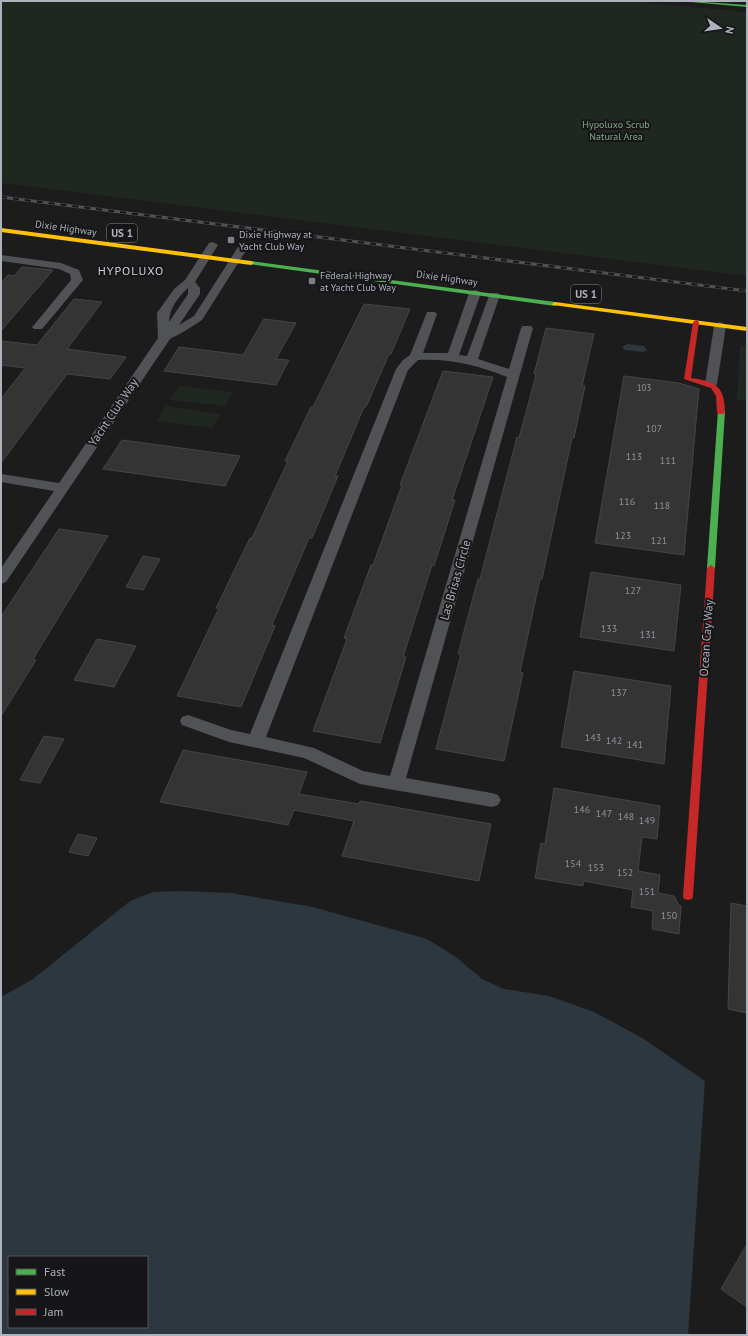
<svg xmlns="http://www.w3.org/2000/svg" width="748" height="1336" viewBox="0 0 748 1336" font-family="'PT Sans',sans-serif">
<rect width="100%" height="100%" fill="#1c1c1c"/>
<path fill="#1f2720" d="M 1,1 L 624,1 L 747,12 L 747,276 L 1,183 Z
M 740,345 L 747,346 L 747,401 L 737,400 Z
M 179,386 L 233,392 L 225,406 L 170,400 Z
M 166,406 L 221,414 L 212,428 L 157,421 Z"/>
<path fill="#2d373f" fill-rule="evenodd" d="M 627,344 L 644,346 L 647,350 L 643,352 L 625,350 L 622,347 Z
M 181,891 L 231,893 L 313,907 L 427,939 L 456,957 L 482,979 L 504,989 L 549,996 L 594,1012 L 644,1039 L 705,1081 L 688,1335 L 1,1335 L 1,997 L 33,979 L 130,901 L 153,892 ZM 9,1257 L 147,1257 L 147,1327 L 9,1327 Z"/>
<path fill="#343434" stroke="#444548" d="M 22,267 L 53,270 L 1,331 L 1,283 L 8,275 L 14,276 Z
M 74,299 L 102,302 L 67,349 L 126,357 L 110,379 L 67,374 L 1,463 L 1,399 L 25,368 L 1,365 L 1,341 L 37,345 Z
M 364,304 L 410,309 L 391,354 L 389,354 L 366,407 L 364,407 L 335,476 L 338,476 L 312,538 L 309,538 L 272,625 L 275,626 L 241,707 L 177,696 L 219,608 L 216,608 L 250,538 L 252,538 L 288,461 L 285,461 L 311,407 L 313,407 Z
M 264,319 L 296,323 L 276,359 L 289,360 L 276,385 L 164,371 L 179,347 L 243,355 Z
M 546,328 L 594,334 L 582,386 L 585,386 L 574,438 L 572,438 L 542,579 L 540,579 L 520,672 L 523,673 L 504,761 L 436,749 L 461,654 L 458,654 L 478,579 L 480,579 L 517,437 L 519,438 L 536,375 L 534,374 Z
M 443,371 L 493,377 L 452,500 L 455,500 L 434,566 L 432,565 L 403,657 L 406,657 L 380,743 L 313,731 L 347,639 L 344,638 L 371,565 L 373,565 L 402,485 L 400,485 Z
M 624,376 L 679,383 L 699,389 L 684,555 L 595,543 Z
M 122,440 L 240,456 L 225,486 L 103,469 Z
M 59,529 L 108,536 L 33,659 L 36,660 L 1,716 L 1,617 Z
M 143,556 L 160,559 L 143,590 L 126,587 Z
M 591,572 L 681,585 L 674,651 L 580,637 Z
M 97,639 L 136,646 L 114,687 L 74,680 Z
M 574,671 L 671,686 L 664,764 L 561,747 Z
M 44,736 L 64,739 L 40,783 L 20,780 Z
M 183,750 L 307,772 L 299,794 L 359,804 L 360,801 L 491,824 L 479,881 L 342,856 L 354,821 L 294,810 L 288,825 L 160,802 Z
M 554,788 L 660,806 L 657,839 L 642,837 L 638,871 L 660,875 L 658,893 L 674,896 L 678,904 L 681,906 L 679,934 L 652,929 L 653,911 L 631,907 L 633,890 L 584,881 L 583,886 L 535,878 L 541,843 L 545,844 Z
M 78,834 L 97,838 L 88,856 L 69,852 Z
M 731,903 L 747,906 L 747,1013 L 728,1009 Z
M 747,1244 L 747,1307 L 721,1289 Z"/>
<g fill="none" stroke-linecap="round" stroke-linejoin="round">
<path fill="#505255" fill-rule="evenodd" d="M 213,242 L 218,245 L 195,282 L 200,288 L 200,294 L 179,325 L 194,316 L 238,247 L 246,247 L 247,249 L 202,320 L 185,331 L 170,339 L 6,582 L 1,584 L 1,568 L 54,491 L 1,482 L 1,474 L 59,483 L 158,338 L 157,313 L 174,289 L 185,280 L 209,243 ZM 188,288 L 188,294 L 169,322 C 169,309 178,297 188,288 Z
M 1,255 L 61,263 L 79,270 L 83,280 L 42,329 L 34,329 L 32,327 L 34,325 L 71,280 L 70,274 L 59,269 L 1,261 Z
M 475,290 L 479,291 L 481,293 L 459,355 L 467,356 L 490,293 L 498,293 L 500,295 L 478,359 L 509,369 L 521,328 L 523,326 L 531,326 L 533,328 L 406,778 L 492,793 L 498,795 L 501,800 L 498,805 L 492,807 L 360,784 L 304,758 L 229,742 L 182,725 L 180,721 L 182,717 L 188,715 L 231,730 L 250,734 L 396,369 L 403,360 L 410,355 L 427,312 L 435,312 L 437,314 L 423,353 L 448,353 L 469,293 L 471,291 ZM 418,360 C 449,358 478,365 507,377 L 390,776 L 363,771 L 314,748 L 266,737 L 408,370 Z
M 720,322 L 724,324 L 726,326 L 717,384 L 715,387 L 707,387 L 705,384 L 714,326 L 716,324 Z"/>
<path fill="#4caf50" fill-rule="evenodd" d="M 689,1 L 747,5 L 747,7 L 691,2 Z
M 251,261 L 555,302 L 558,304 L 555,306 L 249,264 L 248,263 Z
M 718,410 L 724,410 L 725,412 L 715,568 L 711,571 L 707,568 Z"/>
<path fill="#ffc107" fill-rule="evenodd" d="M 1,228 L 251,261 L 254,263 L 251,265 L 1,232 Z
M 555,302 L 747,327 L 747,331 L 553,305 L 552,304 Z"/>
<path fill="#c62828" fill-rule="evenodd" d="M 696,320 L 699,322 L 691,378 C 706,380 722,383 724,401 C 725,405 725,410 724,414 L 718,414 L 717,412 L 716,396 L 711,388 L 684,379 L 693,322 Z
M 711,565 L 715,568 L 693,896 L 692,899 L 688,900 L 684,899 L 683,896 L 707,568 Z"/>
<g stroke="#505154" stroke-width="3">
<path id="rail" d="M 1,197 L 747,291"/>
</g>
<use href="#rail" stroke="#161618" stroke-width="2" stroke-dasharray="6" stroke-linecap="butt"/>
</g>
<g fill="#7a7e85" stroke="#161618" stroke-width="1.5">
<rect x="227" y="236" width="8" height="8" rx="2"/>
<rect x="308" y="277" width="8" height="8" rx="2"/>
</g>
<g text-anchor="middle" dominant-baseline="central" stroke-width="4" stroke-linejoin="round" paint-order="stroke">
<g font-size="9" fill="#8f929b">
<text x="644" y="387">103</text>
</g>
<g font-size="10" fill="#83a985" stroke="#161618">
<text x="616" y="124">Hypoluxo Scrub<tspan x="616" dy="12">Natural Area</tspan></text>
</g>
<g font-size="10" fill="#adb2bd" stroke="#161618">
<text transform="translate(66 228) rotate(8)">Dixie Highway</text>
<text transform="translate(447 278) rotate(8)">Dixie Highway</text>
</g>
<g font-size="10" fill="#adb2bd" stroke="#161618" text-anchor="start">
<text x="239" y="234">Dixie Highway at<tspan x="239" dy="12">Yacht Club Way</tspan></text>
<text x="320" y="275">Federal Highway<tspan x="320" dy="12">at Yacht Club Way</tspan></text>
</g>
<g font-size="10" fill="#8f929b">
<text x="654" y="428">107</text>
<text x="634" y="456">113</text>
<text x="668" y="460">111</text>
<text x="627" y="501">116</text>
<text x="662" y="505">118</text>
<text x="623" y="535">123</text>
<text x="659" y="540">121</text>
<text x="633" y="590">127</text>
<text x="609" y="628">133</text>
<text x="648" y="634">131</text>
<text x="619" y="692">137</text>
<text x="593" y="737">143</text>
<text x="614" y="740">142</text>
<text x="635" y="744">141</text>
<text x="582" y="809">146</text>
<text x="604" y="813">147</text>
<text x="626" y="816">148</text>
<text x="647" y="820">149</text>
<text x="573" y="863">154</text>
<text x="596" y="867">153</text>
<text x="625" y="872">152</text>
<text x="647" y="891">151</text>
<text x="669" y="915">150</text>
</g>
<g fill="#161618" stroke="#80838c" stroke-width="1">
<rect x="107" y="224" width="30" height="18" rx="3"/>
<rect x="571" y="285" width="30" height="18" rx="3"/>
</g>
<g font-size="11" font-weight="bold" fill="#adb2bd">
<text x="122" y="233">US 1</text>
<text x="586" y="294">US 1</text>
</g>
<g font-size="12" letter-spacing="1" fill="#ced1d9" stroke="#161618">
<text x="131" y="270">HYPOLUXO</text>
</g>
<g font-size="12" fill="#adb2bd" stroke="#161618">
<text transform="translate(113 412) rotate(-56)">Yacht Club Way</text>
<text transform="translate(455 580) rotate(-74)">Las Brisas Circle</text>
<text transform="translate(706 638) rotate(-86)">Ocean Cay Way</text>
</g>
</g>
<rect width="748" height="1336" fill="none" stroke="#adb2bd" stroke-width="4"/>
<rect x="8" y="1256" width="140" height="72" fill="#161618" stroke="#52545a"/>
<rect x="16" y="1269" width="20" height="6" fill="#4caf50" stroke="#52545a"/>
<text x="44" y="1276" font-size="12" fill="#adb2bd">Fast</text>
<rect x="16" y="1289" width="20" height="6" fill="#ffc107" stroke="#52545a"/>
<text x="44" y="1296" font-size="12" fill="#adb2bd">Slow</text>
<rect x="16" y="1309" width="20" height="6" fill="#c62828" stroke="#52545a"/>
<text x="44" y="1316" font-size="12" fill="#adb2bd">Jam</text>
<g transform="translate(720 28) rotate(103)" stroke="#161618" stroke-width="3" paint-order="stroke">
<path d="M0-3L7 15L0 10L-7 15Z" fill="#adb2bd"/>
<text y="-6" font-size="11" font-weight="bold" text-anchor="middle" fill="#adb2bd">N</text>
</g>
</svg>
